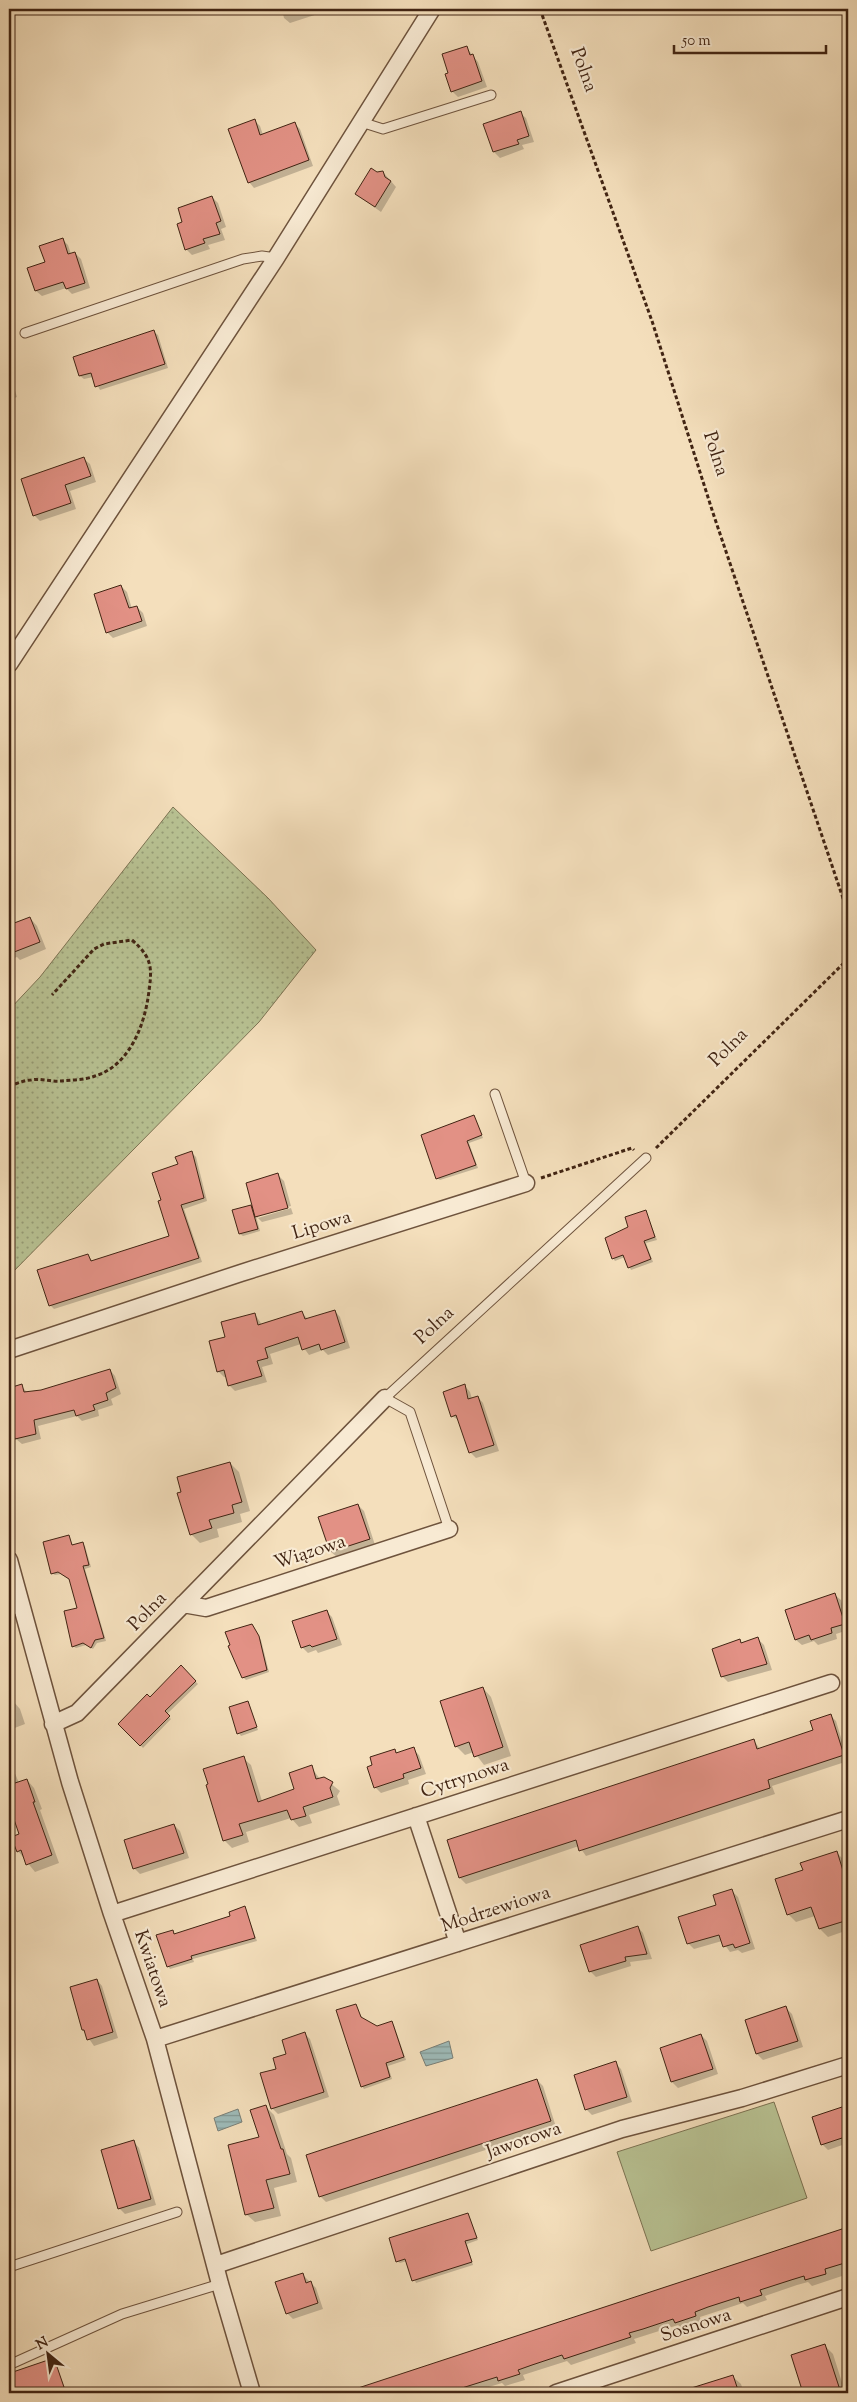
<svg xmlns="http://www.w3.org/2000/svg" width="857" height="2402" viewBox="0 0 857 2402" font-family="'Sorts Mill Goudy',serif">
<defs>
<pattern id="park-dots" width="8" height="8" patternUnits="userSpaceOnUse" patternTransform="scale(1.25)"><rect width="8" height="8" fill="#b8c293"/><path d="M2 2h.1M6 6h.1" fill="none" stroke="#979d77" stroke-width="1.8" stroke-linecap="round"/></pattern>
<pattern id="water-rules" width="6" height="5" patternUnits="userSpaceOnUse" patternTransform="scale(1.25)"><rect width="6" height="5" fill="#9ebbb9"/><path d="M0 2.5h6" fill="none" stroke="#829895"/></pattern>
</defs>
<rect width="100%" height="100%" fill="#f4dfbc"/>
<filter id="stains"><feTurbulence type="fractalNoise" baseFrequency=".004" numOctaves="4"/><feColorMatrix values="0 0 0 0 .2 0 0 0 0 .09 0 0 0 0 .02 0 0 0 .5 -.17"/></filter>
<radialGradient id="worn" r=".72"><stop offset=".6" stop-color="#630" stop-opacity="0"/><stop offset="1" stop-color="#630" stop-opacity=".3"/></radialGradient>
<path fill="#b8c293" stroke="#7c7353" d="M 774,2102 L 807,2198 L 651,2251 L 617,2152 Z"/>
<path fill="url(#park-dots)" stroke="#7c7353" d="M 173,807 L 268,898 L 316,950 L 259,1022 L 9,1276 L 9,1010 L 40,977 Z"/>
<path fill="url(#water-rules)" stroke="#797f77" d="M 449,2041 L 453,2058 L 426,2066 L 420,2052 Z
M 238,2109 L 242,2122 L 218,2131 L 214,2118 Z"/>
<path fill="#0003" d="M 282,9 L 329,9 L 330,10 L 290,23 L 284,18 Z
M 466,47 L 478,62 L 487,87 L 458,97 L 452,91 Z
M 520,113 L 526,118 L 534,142 L 522,145 L 524,149 L 500,158 L 494,152 L 485,125 Z
M 254,120 L 260,126 L 263,135 L 294,123 L 300,129 L 313,166 L 254,188 L 249,182 Z
M 383,172 L 396,187 L 381,212 L 356,194 L 377,173 Z
M 212,197 L 218,203 L 226,227 L 221,229 L 225,240 L 208,245 L 210,249 L 192,255 L 186,249 L 184,223 Z
M 63,240 L 68,245 L 71,254 L 75,253 L 81,259 L 90,288 L 72,294 L 66,288 L 42,296 L 36,291 L 46,263 Z
M 154,332 L 158,335 L 168,368 L 100,390 L 93,377 L 84,379 L 80,376 Z
M 9,372 L 17,397 L 9,400 Z
M 84,459 L 90,464 L 96,482 L 70,491 L 76,509 L 40,521 L 34,515 Z
M 9,577 L 15,597 L 9,599 Z
M 121,586 L 127,592 L 132,609 L 137,607 L 143,613 L 147,626 L 113,638 L 107,632 Z
M 30,918 L 37,926 L 46,949 L 20,960 L 17,957 L 9,960 L 9,926 Z
M 474,1117 L 483,1138 L 469,1143 L 478,1168 L 440,1180 L 437,1178 Z
M 192,1153 L 196,1157 L 207,1201 L 184,1209 L 202,1262 L 54,1309 L 50,1305 L 88,1255 L 93,1262 L 171,1237 L 179,1165 Z
M 278,1175 L 284,1181 L 291,1206 L 258,1215 L 258,1218 L 291,1208 L 293,1214 L 262,1222 L 256,1216 L 260,1231 L 243,1236 L 240,1234 L 251,1206 L 254,1210 Z
M 646,1212 L 657,1240 L 646,1243 L 653,1262 L 631,1270 L 625,1257 L 615,1261 L 613,1258 L 629,1227 Z
M 335,1311 L 340,1317 L 350,1348 L 328,1355 L 323,1350 L 309,1355 L 301,1344 L 270,1354 L 273,1364 L 262,1367 L 267,1382 L 235,1391 L 229,1385 L 227,1377 L 224,1377 L 218,1371 L 227,1338 L 255,1314 L 262,1325 L 302,1313 L 308,1319 Z
M 110,1370 L 115,1376 L 121,1394 L 111,1399 L 113,1405 L 98,1410 L 99,1416 L 82,1421 L 77,1416 L 38,1426 L 41,1439 L 22,1444 L 16,1439 L 13,1426 L 9,1422 L 9,1389 L 21,1386 L 28,1393 L 41,1391 Z
M 465,1386 L 470,1392 L 472,1399 L 478,1397 L 483,1403 L 499,1451 L 476,1458 L 470,1452 L 460,1421 L 452,1416 Z
M 230,1463 L 239,1472 L 250,1511 L 240,1514 L 242,1522 L 217,1529 L 219,1537 L 200,1543 L 191,1534 Z
M 358,1505 L 364,1511 L 375,1545 L 337,1557 L 331,1552 Z
M 69,1536 L 73,1546 L 82,1543 L 85,1546 L 91,1567 L 85,1569 L 106,1641 L 97,1643 L 93,1649 L 86,1645 L 76,1648 L 73,1646 L 79,1608 L 70,1580 L 61,1574 L 55,1575 L 52,1573 Z
M 835,1595 L 841,1600 L 848,1630 L 836,1634 L 837,1639 L 818,1645 L 814,1641 L 802,1645 L 796,1640 Z
M 326,1611 L 332,1617 L 342,1645 L 318,1653 L 316,1650 L 308,1653 L 302,1647 Z
M 252,1625 L 261,1640 L 269,1672 L 246,1680 L 243,1677 Z
M 758,1639 L 764,1645 L 772,1670 L 728,1682 L 722,1676 L 739,1641 L 742,1644 Z
M 181,1667 L 198,1684 L 166,1715 L 171,1719 L 143,1748 L 120,1724 L 150,1699 Z
M 483,1688 L 491,1697 L 511,1756 L 484,1765 L 474,1752 L 465,1755 L 456,1746 Z
M 13,1701 L 20,1709 L 25,1724 L 12,1729 L 14,1733 L 9,1735 L 9,1703 Z
M 248,1703 L 258,1730 L 241,1736 L 239,1733 Z
M 831,1716 L 836,1721 L 848,1761 L 772,1786 L 775,1794 L 586,1856 L 579,1846 L 466,1884 L 460,1878 L 448,1841 L 754,1741 L 760,1749 L 815,1731 Z
M 413,1749 L 419,1755 L 426,1774 L 408,1780 L 409,1784 L 381,1793 L 375,1787 L 395,1750 L 398,1754 Z
M 243,1758 L 251,1765 L 262,1801 L 296,1790 L 311,1767 L 320,1779 L 324,1778 L 340,1791 L 337,1796 L 340,1805 L 309,1815 L 312,1823 L 299,1827 L 291,1818 L 246,1832 L 249,1842 L 232,1848 L 224,1840 Z
M 9,1765 L 14,1771 L 19,1783 L 27,1780 L 34,1788 L 42,1809 L 40,1810 L 59,1863 L 35,1872 L 18,1851 L 21,1835 L 12,1810 L 9,1811 Z
M 174,1825 L 180,1831 L 189,1858 L 140,1874 L 134,1868 Z
M 836,1852 L 844,1860 L 848,1859 L 848,1930 L 828,1937 L 820,1929 L 815,1916 L 796,1922 L 788,1914 L 804,1871 Z
M 732,1891 L 738,1897 L 755,1949 L 742,1953 L 738,1950 L 730,1952 L 722,1941 L 694,1949 L 688,1943 Z
M 245,1908 L 257,1941 L 193,1959 L 194,1962 L 170,1969 L 168,1966 L 173,1932 L 175,1934 L 231,1917 Z
M 638,1927 L 643,1933 L 652,1959 L 630,1962 L 631,1966 L 596,1977 L 590,1971 Z
M 97,1980 L 102,1986 L 118,2038 L 94,2046 L 83,2030 Z
M 356,2005 L 363,2020 L 377,2027 L 392,2023 L 394,2025 L 406,2060 L 388,2066 L 392,2079 L 364,2089 L 362,2086 Z
M 786,2008 L 792,2014 L 803,2047 L 763,2060 L 757,2054 L 746,2021 Z
M 305,2034 L 310,2039 L 329,2097 L 278,2114 L 272,2108 L 278,2069 Z
M 701,2035 L 707,2041 L 718,2074 L 678,2088 L 672,2082 L 661,2048 Z
M 615,2063 L 621,2069 L 632,2102 L 592,2115 L 586,2109 Z
M 537,2080 L 543,2086 L 556,2127 L 326,2202 L 320,2196 Z
M 848,2106 L 848,2143 L 828,2150 L 822,2144 L 813,2117 Z
M 266,2107 L 274,2115 L 287,2154 L 291,2158 L 297,2182 L 274,2188 L 281,2216 L 255,2222 L 246,2214 Z
M 134,2142 L 139,2148 L 156,2205 L 125,2214 L 119,2208 Z
M 468,2214 L 478,2240 L 467,2244 L 473,2265 L 416,2283 L 407,2261 L 400,2263 L 397,2261 Z
M 848,2228 L 848,2274 L 812,2286 L 808,2282 L 797,2285 L 765,2296 L 767,2300 L 747,2307 L 743,2303 L 700,2317 L 701,2322 L 682,2328 L 678,2325 L 634,2339 L 636,2343 L 571,2365 L 567,2361 L 523,2375 L 525,2380 L 505,2386 L 502,2383 L 469,2393 L 346,2393 Z
M 302,2274 L 316,2288 L 323,2309 L 293,2319 L 287,2313 Z
M 825,2346 L 833,2354 L 845,2392 L 848,2393 L 805,2393 L 793,2356 Z
M 53,2359 L 67,2393 L 10,2393 L 17,2391 Z
M 732,2376 L 741,2384 L 744,2393 L 702,2393 L 700,2386 Z"/>
<path fill="#e29185" stroke="#412413" d="M 467,46 L 470,55 L 473,54 L 482,81 L 451,92 L 445,74 L 448,73 L 442,54 Z
M 521,111 L 529,136 L 517,140 L 519,144 L 493,152 L 483,124 Z
M 255,119 L 260,135 L 295,122 L 309,160 L 248,183 L 228,129 Z
M 371,168 L 377,172 L 383,171 L 385,177 L 391,181 L 375,207 L 355,194 Z
M 212,196 L 221,221 L 216,223 L 220,234 L 203,239 L 205,243 L 185,250 L 177,224 L 182,222 L 178,208 Z
M 63,238 L 68,254 L 75,252 L 85,283 L 66,289 L 63,282 L 35,291 L 27,268 L 45,262 L 39,246 Z
M 154,330 L 165,364 L 95,387 L 91,373 L 79,376 L 73,357 Z
M 84,457 L 91,476 L 65,485 L 71,503 L 33,516 L 21,479 Z
M 121,585 L 129,608 L 137,606 L 142,621 L 106,633 L 94,594 Z
M 30,917 L 40,942 L 9,954 L 9,925 Z
M 474,1115 L 482,1135 L 467,1141 L 476,1165 L 436,1179 L 421,1135 Z
M 192,1151 L 204,1198 L 181,1205 L 199,1258 L 49,1306 L 37,1270 L 88,1254 L 91,1261 L 169,1236 L 158,1201 L 161,1200 L 152,1173 L 178,1164 L 175,1157 Z
M 278,1173 L 288,1208 L 255,1217 L 246,1183 Z
M 251,1205 L 258,1229 L 239,1234 L 232,1210 Z
M 646,1210 L 655,1237 L 644,1241 L 651,1259 L 628,1268 L 623,1255 L 612,1259 L 605,1238 L 628,1227 L 625,1217 Z
M 335,1310 L 345,1342 L 321,1350 L 319,1344 L 302,1350 L 298,1337 L 265,1348 L 268,1358 L 257,1361 L 262,1376 L 228,1386 L 224,1370 L 217,1372 L 209,1341 L 225,1337 L 221,1322 L 255,1313 L 258,1325 L 302,1311 L 305,1319 Z
M 110,1369 L 116,1388 L 106,1393 L 108,1400 L 93,1405 L 95,1410 L 76,1416 L 74,1410 L 34,1420 L 36,1434 L 15,1439 L 9,1417 L 9,1388 L 22,1384 L 24,1392 L 41,1390 Z
M 465,1384 L 468,1399 L 478,1396 L 494,1445 L 469,1453 L 456,1415 L 451,1417 L 443,1392 Z
M 230,1462 L 242,1502 L 232,1505 L 234,1513 L 209,1520 L 212,1528 L 190,1535 L 177,1493 L 181,1492 L 177,1477 Z
M 358,1504 L 370,1539 L 330,1552 L 318,1517 Z
M 69,1535 L 72,1545 L 83,1542 L 89,1565 L 83,1566 L 104,1638 L 95,1640 L 91,1648 L 83,1643 L 72,1647 L 64,1611 L 77,1608 L 69,1579 L 58,1572 L 51,1574 L 43,1542 Z
M 835,1593 L 845,1624 L 831,1628 L 832,1633 L 811,1640 L 809,1635 L 795,1640 L 785,1610 Z
M 327,1610 L 337,1639 L 312,1647 L 310,1645 L 301,1648 L 292,1621 Z
M 252,1624 L 259,1636 L 267,1670 L 242,1678 L 228,1646 L 230,1645 L 225,1632 Z
M 758,1637 L 767,1664 L 721,1677 L 712,1649 L 740,1639 L 741,1643 Z
M 181,1665 L 196,1681 L 165,1711 L 170,1716 L 140,1746 L 118,1724 L 147,1694 L 150,1697 Z
M 483,1687 L 503,1747 L 474,1757 L 469,1742 L 455,1747 L 440,1701 Z
M 248,1701 L 257,1727 L 237,1734 L 229,1707 Z
M 831,1714 L 844,1755 L 768,1780 L 770,1788 L 579,1851 L 576,1840 L 459,1878 L 447,1840 L 754,1739 L 757,1749 L 813,1730 L 810,1721 Z
M 414,1747 L 421,1768 L 403,1774 L 404,1778 L 374,1788 L 367,1767 L 372,1765 L 370,1757 L 395,1749 L 396,1753 Z
M 244,1756 L 258,1802 L 294,1789 L 289,1773 L 312,1765 L 316,1779 L 324,1777 L 333,1782 L 330,1788 L 333,1797 L 303,1807 L 306,1816 L 291,1820 L 287,1810 L 239,1824 L 243,1835 L 223,1841 L 206,1785 L 208,1784 L 203,1769 Z
M 27,1779 L 35,1802 L 33,1802 L 52,1855 L 26,1865 L 21,1850 L 17,1852 L 11,1837 L 19,1834 L 9,1805 L 9,1785 Z
M 174,1824 L 184,1853 L 133,1869 L 124,1840 Z
M 837,1851 L 848,1887 L 848,1920 L 819,1929 L 811,1907 L 787,1915 L 775,1879 L 803,1870 L 800,1863 Z
M 732,1889 L 750,1943 L 735,1948 L 733,1944 L 723,1947 L 719,1935 L 687,1944 L 678,1917 L 716,1905 L 713,1895 Z
M 245,1906 L 255,1938 L 191,1956 L 192,1959 L 167,1967 L 156,1935 L 173,1930 L 174,1934 L 230,1916 L 229,1912 Z
M 638,1926 L 647,1954 L 625,1957 L 626,1961 L 589,1972 L 580,1945 Z
M 97,1979 L 113,2032 L 87,2040 L 84,2030 L 82,2030 L 70,1987 Z
M 356,2004 L 361,2017 L 377,2026 L 392,2021 L 404,2057 L 386,2063 L 390,2077 L 361,2087 L 336,2010 Z
M 786,2006 L 798,2041 L 756,2054 L 745,2020 Z
M 305,2032 L 324,2092 L 271,2109 L 260,2073 L 276,2069 L 273,2058 L 286,2054 L 282,2040 Z
M 701,2034 L 713,2069 L 671,2082 L 660,2048 Z
M 616,2061 L 627,2097 L 585,2110 L 574,2075 Z
M 537,2079 L 551,2121 L 319,2197 L 306,2155 Z
M 266,2105 L 281,2149 L 283,2149 L 290,2174 L 266,2180 L 274,2208 L 245,2215 L 228,2145 L 259,2137 L 250,2110 Z
M 848,2105 L 848,2136 L 821,2145 L 812,2117 Z
M 134,2140 L 151,2199 L 118,2209 L 101,2150 Z
M 468,2213 L 477,2238 L 465,2241 L 472,2262 L 412,2281 L 405,2259 L 396,2262 L 389,2238 Z
M 848,2227 L 848,2262 L 825,2269 L 826,2274 L 805,2280 L 804,2276 L 791,2280 L 760,2290 L 762,2295 L 740,2302 L 739,2297 L 708,2307 L 695,2312 L 696,2316 L 675,2323 L 673,2319 L 643,2329 L 629,2333 L 631,2337 L 564,2359 L 562,2355 L 532,2365 L 518,2370 L 520,2374 L 498,2381 L 497,2377 L 446,2393 L 352,2393 L 352,2390 Z
M 303,2273 L 306,2283 L 311,2281 L 318,2303 L 286,2314 L 275,2282 Z
M 825,2344 L 841,2393 L 803,2393 L 791,2355 Z
M 54,2358 L 66,2393 L 16,2393 L 10,2373 Z
M 733,2375 L 739,2393 L 686,2393 L 685,2390 Z"/>
<g fill="none" stroke-linecap="round" stroke-linejoin="round">
<g stroke="#6e533d" stroke-width="11">
<path id="service" d="M 361,122 L 383,129 L 491,95
M 25,333 L 243,259 L 262,256 L 276,258
M 495,1094 L 526,1183
M 449,1529 L 410,1412 L 385,1398 L 646,1158
M 9,1611 L 22,1607
M 9,2267 L 177,2212
M 9,2365 L 122,2314 L 220,2284"/>
</g>
<g stroke="#6e533d" stroke-width="19">
<path id="minor" d="M 9,664 L 276,258 L 432,9
M 9,1350 L 241,1273 L 526,1183
M 9,1560 L 70,1782 L 112,1914 L 155,2039 L 220,2284 L 252,2393
M 183,1604 L 206,1608 L 449,1529
M 53,1724 L 77,1713 L 385,1398
M 416,1816 L 458,1943
M 112,1914 L 831,1683
M 155,2039 L 848,1819
M 216,2265 L 622,2129 L 742,2098 L 848,2065
M 556,2393 L 848,2297"/>
</g>
<path stroke="#412413" stroke-width="3" stroke-dasharray="4 2.5" stroke-linecap="butt" d="M 540,9 L 652,321 L 713,513 L 848,913
M 9,1086 C 16,1084 24,1080 31,1080 C 41,1078 51,1082 61,1081 C 72,1080 85,1080 95,1076 C 128,1066 143,1029 148,998 C 152,970 154,959 132,940 L 104,944 L 94,949 L 52,995
M 656,1148 L 848,959
M 541,1178 L 632,1148 L 634,1150"/>
<use href="#service" stroke="#f8ead3" stroke-width="9"/>
<use href="#minor" stroke="#f8ead3" stroke-width="16"/>
</g>
<g text-anchor="middle" dominant-baseline="central" stroke-width="4.5" stroke-linejoin="round" paint-order="stroke">
<g font-size="19" fill="#412413" stroke="#f8ead3">
<text transform="translate(583 70) rotate(70)">Polna</text>
<text transform="translate(715 454) rotate(72)">Polna</text>
<text transform="translate(729 1048) rotate(-45)">Polna</text>
<text transform="translate(322 1226) rotate(-17)">Lipowa</text>
<text transform="translate(435 1326) rotate(-43)">Polna</text>
<text transform="translate(310 1553) rotate(-18)">Wiązowa</text>
<text transform="translate(148 1612) rotate(-46)">Polna</text>
<text transform="translate(465 1779) rotate(-18)">Cytrynowa</text>
<text transform="translate(496 1910) rotate(-18)">Modrzewiowa</text>
<text transform="translate(152 1969) rotate(71)">Kwiatowa</text>
<text transform="translate(524 2141) rotate(-19)">Jaworowa</text>
<text transform="translate(696 2326) rotate(-18)">Sosnowa</text>
</g>
</g>
<rect width="857" height="2402" fill="none" stroke="#f4dfbc" stroke-width="30"/>
<rect x="10" y="10" width="837" height="2382" fill="none" stroke="#412413" stroke-width="2.5"/>
<rect x="15" y="15" width="827" height="2372" fill="none" stroke="#412413"/>
<g transform="translate(48 2354) rotate(331)" stroke="#f8ead3" stroke-width="4" paint-order="stroke">
<path d="M0-4L9 19L0 12L-9 19Z" fill="#412413"/>
<text y="-8" font-size="14" font-weight="bold" text-anchor="middle" fill="#412413">N</text>
</g>
<path d="M674 45v8h152v-8" fill="none" stroke="#412413" stroke-width="2.5"/>
<text x="682" y="45" font-size="15" fill="#412413" stroke="#f8ead3" stroke-width="4" paint-order="stroke">50 m</text>
<rect width="100%" height="100%" filter="url(#stains)"/>
<rect width="100%" height="100%" fill="url(#worn)"/>
</svg>
